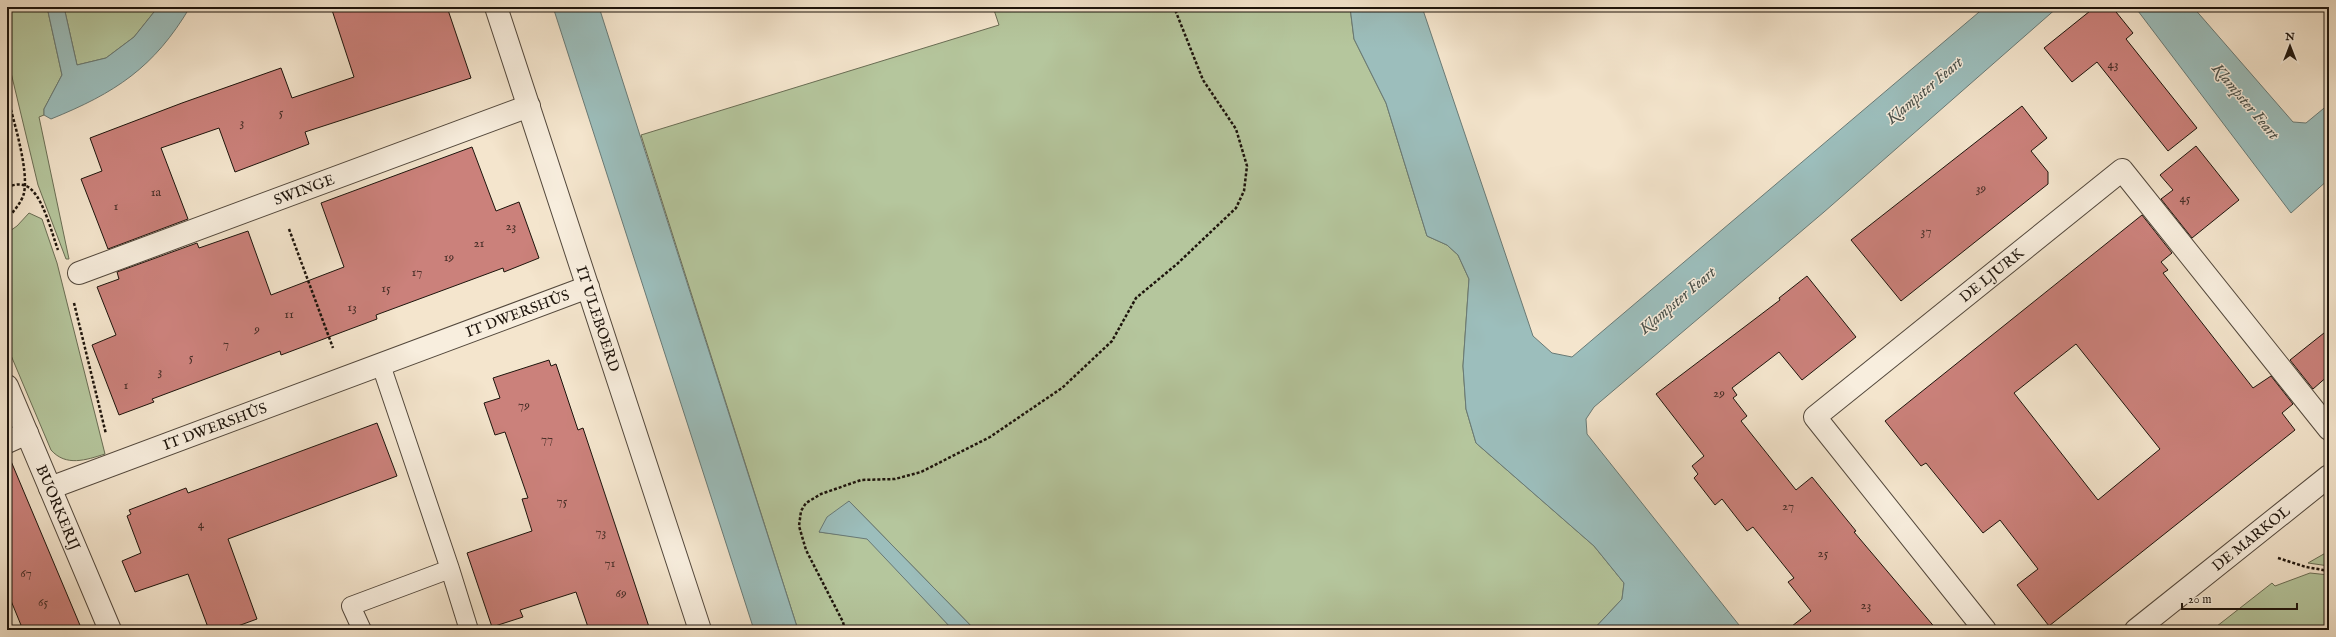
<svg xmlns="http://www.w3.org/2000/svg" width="2336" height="637" viewBox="0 0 2336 637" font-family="'IM FELL English',serif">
<rect width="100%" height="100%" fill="#f4e5cd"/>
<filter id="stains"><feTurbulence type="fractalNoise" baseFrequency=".005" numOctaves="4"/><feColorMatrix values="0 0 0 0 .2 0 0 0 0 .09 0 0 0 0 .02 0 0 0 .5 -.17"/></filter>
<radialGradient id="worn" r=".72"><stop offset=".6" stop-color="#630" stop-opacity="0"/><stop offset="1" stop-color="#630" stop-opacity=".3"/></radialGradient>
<path fill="#b5c69d" stroke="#696d54" d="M 7,7 L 47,7 L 62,75 L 44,109 L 44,115 L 39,117 L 69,259 L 66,259 L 38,185 L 7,56 Z
M 64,7 L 158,7 L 134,37 L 106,58 L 77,65 Z
M 993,7 L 1350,7 L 1354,39 L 1386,103 L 1427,236 L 1447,245 L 1458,255 L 1469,279 L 1463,366 L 1466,409 L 1476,443 L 1594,546 L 1624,583 L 1622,599 L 1593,630 L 975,630 L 849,501 L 819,532 L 867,538 L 953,630 L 798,630 L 641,135 L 999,25 Z
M 29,213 L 42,219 L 57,263 L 105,454 C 86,460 66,467 51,450 L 7,346 L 7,233 L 17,226 Z
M 2329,551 L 2329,566 L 2308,563 Z
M 2310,573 L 2329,575 L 2329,630 L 2212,630 L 2272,583 L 2275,586 Z"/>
<path fill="#9cbebc" stroke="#697a76" d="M 47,7 L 64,7 L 77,65 L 106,58 L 134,37 L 158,7 L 190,7 C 154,68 115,93 51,119 L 44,115 L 44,109 L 62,75 Z
M 553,7 L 599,7 L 798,630 L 754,630 Z
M 1350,7 L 1422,7 L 1533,336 L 1552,353 L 1572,357 L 1985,7 L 2058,7 L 1824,212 L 1594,407 L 1586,419 L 1587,434 L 1743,630 L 1593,630 L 1622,599 L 1624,583 L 1594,546 L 1476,443 L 1466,409 L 1463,366 L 1469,279 L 1458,255 L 1447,245 L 1427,236 L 1386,103 L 1354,39 Z
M 2135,7 L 2193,7 L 2293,122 L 2306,123 L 2329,104 L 2329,179 L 2291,213 Z
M 849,501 L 975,630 L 953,630 L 867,539 L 819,532 L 827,517 Z"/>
<path fill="#cb817b" stroke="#1d140c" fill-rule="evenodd" d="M 331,7 L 447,7 L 471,78 L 305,132 L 309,144 L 235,172 L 219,128 L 161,148 L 188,219 L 108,249 L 81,179 L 102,171 L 90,138 L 182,103 L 281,68 L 292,98 L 354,77 Z
M 2095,7 L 2112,7 L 2133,33 L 2126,39 L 2197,128 L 2168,151 L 2097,62 L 2072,82 L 2044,48 Z
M 2022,106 L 2047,138 L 2031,151 L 2048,172 L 2048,184 L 1901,301 L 1851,240 Z
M 2196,146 L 2239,200 L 2192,238 L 2161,199 L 2173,190 L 2160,175 Z
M 472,147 L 496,211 L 519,202 L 539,258 L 504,272 L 503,268 L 376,315 L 377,319 L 281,355 L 280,351 L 152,399 L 154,402 L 119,415 L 92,345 L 116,335 L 97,287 L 119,279 L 117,272 L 197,243 L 199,248 L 248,231 L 271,295 L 344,267 L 321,203 Z
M 2142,215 L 2172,253 L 2161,262 L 2168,270 L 2163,273 L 2253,388 L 2271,376 L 2293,404 L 2282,413 L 2295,430 L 2049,626 L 2017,585 L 2038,569 L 2000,520 L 1983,533 L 1926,463 L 1921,466 L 1885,421 ZM 2076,344 L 2160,449 L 2098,500 L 2014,393 Z
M 1807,276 L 1856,337 L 1802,380 L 1779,352 L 1732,388 L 1737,395 L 1733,398 L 1747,416 L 1741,421 L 1796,490 L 1812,477 L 1856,531 L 1854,532 L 1937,630 L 1787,630 L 1811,611 L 1788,582 L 1794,578 L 1753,527 L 1747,531 L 1722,499 L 1715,505 L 1694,478 L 1698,474 L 1692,466 L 1704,456 L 1656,394 L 1780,300 L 1779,298 Z
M 2329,329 L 2329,375 L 2313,389 L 2290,360 Z
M 549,360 L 551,366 L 556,364 L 578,430 L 583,428 L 650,630 L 589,630 L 576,592 L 520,610 L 523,617 L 492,627 L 467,553 L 532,531 L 522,499 L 528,498 L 505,432 L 495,435 L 484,403 L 500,398 L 493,378 Z
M 377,423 L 397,476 L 228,539 L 257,619 L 227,630 L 209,630 L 188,574 L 135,592 L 122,561 L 141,553 L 127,516 L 131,514 L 129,510 L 186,488 L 188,493 Z
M 7,454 L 8,454 L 82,630 L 23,630 L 7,591 Z"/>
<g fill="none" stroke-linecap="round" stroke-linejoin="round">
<g stroke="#53483c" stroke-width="20">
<path id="service" d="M 450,569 L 469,630
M 362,630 L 351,606 L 450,569 L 381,365"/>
</g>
<g stroke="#53483c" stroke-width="24">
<g id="minor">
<path id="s1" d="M 496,7 L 700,630"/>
<path id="s2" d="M 79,273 L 529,106"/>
<path id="s3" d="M 7,386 L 110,630"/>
<path d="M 7,442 L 27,433"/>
<path id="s4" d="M 50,488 L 588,287"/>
<path id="s5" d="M 1985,630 L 1815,417 L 2122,170 L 2329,429"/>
<path id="s6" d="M 2136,630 L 2329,476"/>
</g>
</g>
<path stroke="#1d140c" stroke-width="2.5" stroke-dasharray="3 2" stroke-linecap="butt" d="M 7,95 C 13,119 29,169 24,193 C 22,202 13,212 7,219
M 7,187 C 13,185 20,183 26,186 C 42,192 52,234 58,250
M 289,229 L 333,348
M 74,303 L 106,434
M 2278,558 L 2306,567 L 2329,571
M 845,630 L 843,622 L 806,550 L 799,526 L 801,511 L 806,503 L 821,494 L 861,480 L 895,479 L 921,472 L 990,437 L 1062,388 L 1112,341 L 1136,298 L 1177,264 L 1236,208 L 1244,191 L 1247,166 L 1236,129 L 1203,80 L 1174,7"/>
<use href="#service" stroke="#f8eede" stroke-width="18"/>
<use href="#minor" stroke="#f8eede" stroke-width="22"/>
</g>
<g text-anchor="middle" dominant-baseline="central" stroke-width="3" stroke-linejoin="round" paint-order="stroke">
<g font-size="13" fill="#482f28">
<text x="2113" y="64">43</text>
<text x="281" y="112">5</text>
<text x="242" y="122">3</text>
<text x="1981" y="188">39</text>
<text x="156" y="192">1a</text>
<text x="2185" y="198">45</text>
<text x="116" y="206">1</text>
<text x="511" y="226">23</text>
<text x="1926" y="231">37</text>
<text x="479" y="243">21</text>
<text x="449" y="257">19</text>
<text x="417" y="272">17</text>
<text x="386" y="288">15</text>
<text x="352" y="307">13</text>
<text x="289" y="314">11</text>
<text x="257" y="329">9</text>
<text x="226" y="344">7</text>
<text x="191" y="357">5</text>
<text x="160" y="371">3</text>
<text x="126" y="385">1</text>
<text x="1719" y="393">29</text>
<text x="524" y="405">79</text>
<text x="547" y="439">77</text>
<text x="562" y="501">75</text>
<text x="1788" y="506">27</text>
<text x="201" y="524">4</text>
<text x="601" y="532">73</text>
<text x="1823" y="553">25</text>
<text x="610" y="563">71</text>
<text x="26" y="573">67</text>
<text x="621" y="593">69</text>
<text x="43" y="602">65</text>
<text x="1866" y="605">23</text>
</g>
<g font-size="15" fill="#1d140c" stroke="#f8eede">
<text stroke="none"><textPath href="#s2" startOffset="240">SWINGE</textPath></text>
<text stroke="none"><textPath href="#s5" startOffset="499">DE LJURK</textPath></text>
<text stroke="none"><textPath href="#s4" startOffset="499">IT DWERSHÛS</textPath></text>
<text stroke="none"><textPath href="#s1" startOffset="328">IT ULEBOERD</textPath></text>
<text stroke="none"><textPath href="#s4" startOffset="176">IT DWERSHÛS</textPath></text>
<text stroke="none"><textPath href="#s3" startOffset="132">BUORKERIJ</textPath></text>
<text stroke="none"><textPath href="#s6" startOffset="147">DE MARKOL</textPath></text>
</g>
<g font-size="16" font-style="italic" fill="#49504a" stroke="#f8eede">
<text transform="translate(1925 91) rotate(-40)">Klampster Feart</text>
<text transform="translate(2245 102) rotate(50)">Klampster Feart</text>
<text transform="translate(1678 301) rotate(-40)">Klampster Feart</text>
</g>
</g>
<rect width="2336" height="637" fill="none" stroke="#f4e5cd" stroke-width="24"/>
<rect x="8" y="8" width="2320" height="621" fill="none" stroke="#1d140c" stroke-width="2"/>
<rect x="12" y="12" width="2312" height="613" fill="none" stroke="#1d140c"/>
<g transform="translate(2290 46)" stroke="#f8eede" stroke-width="3" paint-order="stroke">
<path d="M0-3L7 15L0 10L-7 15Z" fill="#1d140c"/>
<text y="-6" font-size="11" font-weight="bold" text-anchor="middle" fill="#1d140c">N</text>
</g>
<path d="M2182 603v6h115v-6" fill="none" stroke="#1d140c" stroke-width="2"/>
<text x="2188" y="603" font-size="12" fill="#1d140c" stroke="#f8eede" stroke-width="3" paint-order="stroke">20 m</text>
<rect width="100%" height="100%" filter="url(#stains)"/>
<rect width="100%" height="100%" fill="url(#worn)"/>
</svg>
